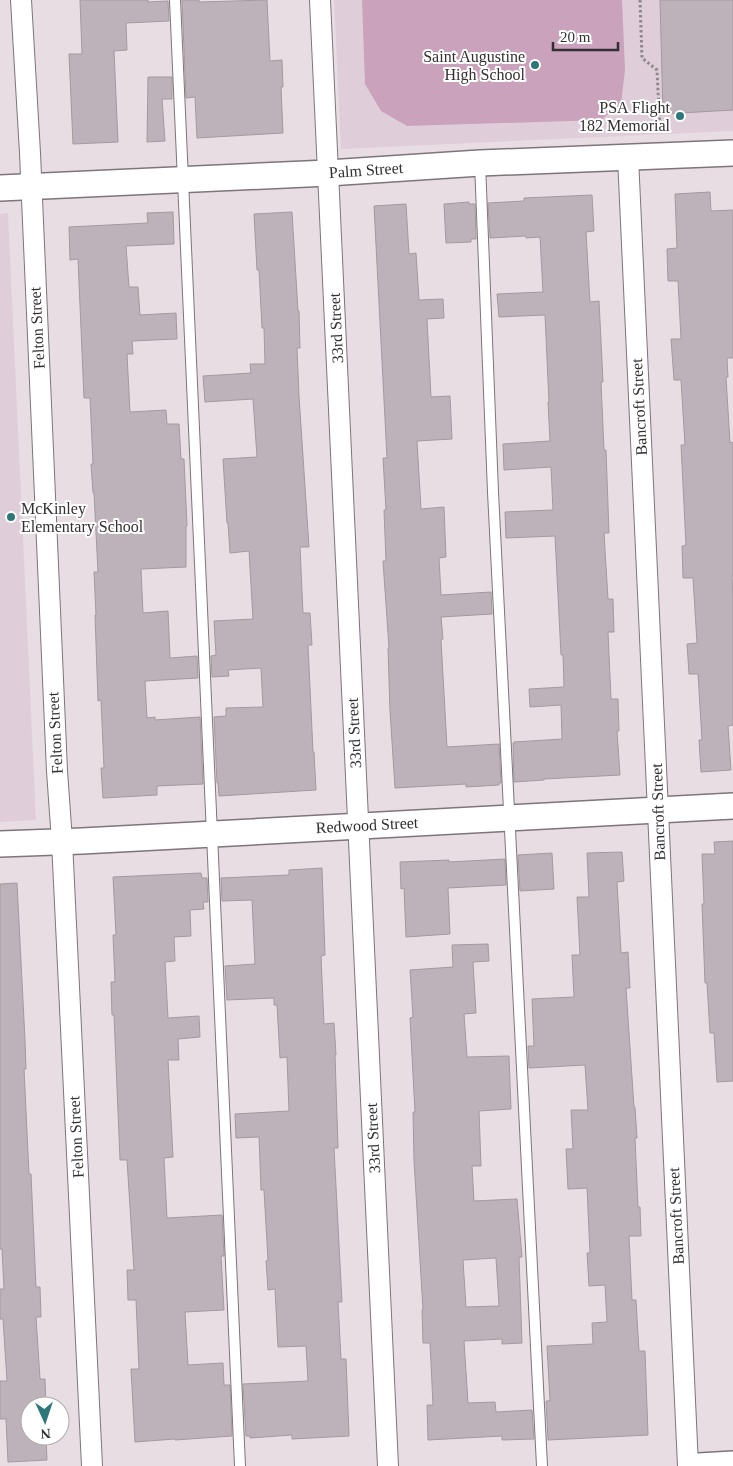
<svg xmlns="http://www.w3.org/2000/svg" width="733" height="1466" viewBox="0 0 733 1466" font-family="'Times New Roman',serif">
<rect width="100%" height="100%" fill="#e9dde4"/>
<path fill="#dfced9" d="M 334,0 L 733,0 L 733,131 L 341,149 Z
M 8,213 L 36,820 L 0,822 L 0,214 Z"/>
<path fill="#caa2bc" d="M 362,0 L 622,0 L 625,70 L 621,104 L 601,120 L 407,126 L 381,111 L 365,84 Z"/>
<path fill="#bdb2b9" stroke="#a3999f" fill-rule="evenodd" d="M 80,0 L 148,0 L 148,2 L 168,1 L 169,21 L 126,23 L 127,50 L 114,51 L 118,142 L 73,144 L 69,54 L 82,54 Z
M 182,0 L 199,0 L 199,2 L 267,0 L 270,61 L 282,60 L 283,87 L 281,87 L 283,133 L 197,138 L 195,97 L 186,98 Z
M 660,0 L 733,0 L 733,110 L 663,114 Z
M 148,77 L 172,77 L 172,99 L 162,99 L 165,141 L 147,142 Z
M 710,192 L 711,211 L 733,210 L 733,358 L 727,358 L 728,377 L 726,377 L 730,443 L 733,442 L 733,576 L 732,576 L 733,600 L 733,725 L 728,726 L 731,770 L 701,772 L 699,740 L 702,740 L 698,674 L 689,674 L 687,644 L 697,643 L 693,578 L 683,578 L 682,546 L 686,545 L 681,445 L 685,445 L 681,380 L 674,380 L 671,339 L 681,339 L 678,281 L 668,281 L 667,249 L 677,248 L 675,194 Z
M 592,195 L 594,231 L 586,232 L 590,302 L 599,301 L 603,382 L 601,382 L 604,450 L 606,450 L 609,533 L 604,533 L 608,599 L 613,599 L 614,632 L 608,632 L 611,699 L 618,699 L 619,731 L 617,731 L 620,775 L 544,779 L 544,780 L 514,782 L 513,743 L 514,743 L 514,742 L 562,739 L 561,705 L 530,707 L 529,689 L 564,687 L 563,655 L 561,655 L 555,536 L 506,538 L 505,512 L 553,510 L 551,467 L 504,470 L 503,444 L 550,441 L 548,402 L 549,402 L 545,315 L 499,317 L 497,294 L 543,292 L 540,237 L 526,238 L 526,236 L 490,238 L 488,203 L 524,201 L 524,198 Z
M 469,202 L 469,204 L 475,204 L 476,239 L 471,239 L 471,242 L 446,243 L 444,204 Z
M 406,204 L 409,254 L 416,253 L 419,300 L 443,299 L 444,318 L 427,319 L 431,397 L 450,396 L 452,439 L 417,441 L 421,509 L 444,507 L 446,557 L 439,558 L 441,595 L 491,592 L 492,614 L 441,617 L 443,639 L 441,640 L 447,747 L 499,744 L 501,783 L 499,783 L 499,785 L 466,787 L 466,784 L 395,788 L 390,711 L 388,648 L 389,648 L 383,561 L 386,561 L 384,510 L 386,510 L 383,458 L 387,458 L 374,206 Z
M 173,212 L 174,244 L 126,246 L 129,287 L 138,287 L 140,315 L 176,313 L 177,339 L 132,341 L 133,354 L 127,354 L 130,412 L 166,410 L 167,424 L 179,424 L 181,459 L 184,459 L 187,526 L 186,526 L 186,567 L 141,569 L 143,613 L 168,611 L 170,658 L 197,656 L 198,678 L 145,681 L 147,718 L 155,717 L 155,720 L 200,717 L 203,784 L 157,786 L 157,795 L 103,798 L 101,768 L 104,768 L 101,700 L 98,701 L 95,615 L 96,615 L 94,572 L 98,572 L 94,493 L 93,493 L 91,464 L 93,464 L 90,398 L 84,398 L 78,259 L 70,260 L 69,227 L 148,223 L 147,213 Z
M 292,212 L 298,311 L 299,311 L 300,348 L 297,348 L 299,396 L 309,547 L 300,547 L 303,613 L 310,613 L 312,645 L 308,645 L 313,752 L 314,752 L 316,790 L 219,796 L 218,783 L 217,783 L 214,717 L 226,716 L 226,708 L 263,707 L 261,668 L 228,670 L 229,676 L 212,677 L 211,656 L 216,655 L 214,621 L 253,619 L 249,551 L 230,553 L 228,523 L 227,523 L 223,459 L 257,457 L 253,399 L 205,402 L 203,376 L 251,373 L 250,364 L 265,364 L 264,328 L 262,328 L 259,270 L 257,270 L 254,214 Z
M 733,841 L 733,1081 L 717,1082 L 714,1033 L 710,1033 L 707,983 L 705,983 L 702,904 L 704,904 L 702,854 L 715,854 L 714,842 Z
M 622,852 L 624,881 L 617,882 L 621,953 L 628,952 L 630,988 L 626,988 L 634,1107 L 635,1107 L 637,1138 L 635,1138 L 638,1207 L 640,1207 L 641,1236 L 629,1236 L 632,1300 L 636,1300 L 639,1351 L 645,1351 L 648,1435 L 548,1440 L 546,1401 L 550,1401 L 547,1346 L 593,1344 L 592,1323 L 607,1322 L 605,1285 L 589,1286 L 587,1253 L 590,1253 L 587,1188 L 568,1189 L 566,1149 L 573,1149 L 571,1110 L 588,1110 L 585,1065 L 529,1068 L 528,1046 L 534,1046 L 532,999 L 574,997 L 572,955 L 580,955 L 577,897 L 589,897 L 587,853 Z
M 552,853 L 554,889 L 520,891 L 518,855 Z
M 505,859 L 506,885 L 448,888 L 450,934 L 406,937 L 404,888 L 401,889 L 400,862 L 449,860 L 449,862 Z
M 322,868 L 325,955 L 321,956 L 324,1024 L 334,1023 L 336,1055 L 335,1055 L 338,1148 L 334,1148 L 342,1302 L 338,1302 L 341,1359 L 346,1359 L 349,1436 L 292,1439 L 292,1435 L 250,1438 L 250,1436 L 246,1436 L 243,1384 L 308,1381 L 306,1346 L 278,1347 L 275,1289 L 268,1290 L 266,1261 L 268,1260 L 264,1190 L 261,1190 L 259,1137 L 236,1138 L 235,1114 L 289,1111 L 287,1057 L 280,1058 L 277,1005 L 274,1005 L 274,998 L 227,1000 L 225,966 L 255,964 L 252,900 L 222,901 L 221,878 L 289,875 L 289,870 Z
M 201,873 L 202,878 L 207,878 L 208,902 L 203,902 L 204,909 L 190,910 L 191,936 L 174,937 L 175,961 L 165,962 L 168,1018 L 199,1016 L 200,1037 L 178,1039 L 179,1060 L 168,1060 L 173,1157 L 164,1158 L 167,1218 L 222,1215 L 224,1256 L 221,1256 L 224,1310 L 185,1312 L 188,1365 L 223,1363 L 224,1385 L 230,1385 L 232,1436 L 175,1440 L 175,1439 L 135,1442 L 131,1369 L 139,1369 L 136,1300 L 128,1300 L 127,1270 L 134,1270 L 127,1160 L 120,1160 L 114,1015 L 112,1015 L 111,982 L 115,982 L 113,935 L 116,935 L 113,877 Z
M 17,883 L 25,1040 L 26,1069 L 24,1069 L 29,1174 L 31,1174 L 36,1287 L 40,1287 L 41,1317 L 36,1317 L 40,1379 L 45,1379 L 46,1406 L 30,1406 L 30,1436 L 46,1436 L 47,1460 L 8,1462 L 6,1419 L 0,1419 L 0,1381 L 7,1381 L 3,1319 L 0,1319 L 0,1289 L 4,1289 L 2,1249 L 0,1249 L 0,884 Z
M 488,944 L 489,961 L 473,962 L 476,1013 L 464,1014 L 467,1057 L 509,1056 L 511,1109 L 479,1111 L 481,1166 L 472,1166 L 474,1201 L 517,1199 L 522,1257 L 519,1257 L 522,1343 L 502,1344 L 502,1339 L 464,1341 L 468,1403 L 495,1402 L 496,1412 L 532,1410 L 534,1439 L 502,1440 L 502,1436 L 428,1440 L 427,1405 L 433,1405 L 430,1343 L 423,1343 L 422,1310 L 423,1310 L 414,1160 L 413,1112 L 415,1112 L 410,1018 L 413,1017 L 410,970 L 453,967 L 452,945 ZM 496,1258 L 499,1306 L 466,1307 L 463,1260 Z"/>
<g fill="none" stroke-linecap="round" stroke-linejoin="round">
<g stroke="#7e747b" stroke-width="12">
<path id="service" d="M 175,0 L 240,1466
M 480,163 L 493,492 L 542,1466"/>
</g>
<g stroke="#7e747b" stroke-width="22">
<path id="minor" d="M 21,0 L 30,153 L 57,771 L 62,841 L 92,1466
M 320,0 L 388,1466
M 628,157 L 688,1466"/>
</g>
<g stroke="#7e747b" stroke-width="28">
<path id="tertiary" d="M 0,188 L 328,173 L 480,163 L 733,153
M 0,844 L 82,841 L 733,806
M 699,1466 L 733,1464"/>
</g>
<path stroke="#8f878b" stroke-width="3" stroke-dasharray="2.5 2.5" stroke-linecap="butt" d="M 640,0 L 642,58 L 657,70 L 660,131"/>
<use href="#service" stroke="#fff" stroke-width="10"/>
<use href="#minor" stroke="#fff" stroke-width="20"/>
<use href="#tertiary" stroke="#fff" stroke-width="25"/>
</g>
<g fill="#2d7779" stroke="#fff" stroke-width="2">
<circle cx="535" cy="65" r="5"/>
<circle cx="680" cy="116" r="5"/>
<circle cx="11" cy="517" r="5"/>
</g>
<g text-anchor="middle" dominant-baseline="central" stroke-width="4" stroke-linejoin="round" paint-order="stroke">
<g font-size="16" fill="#332f31" stroke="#fff" text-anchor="end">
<text x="525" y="56">Saint Augustine<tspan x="525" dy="18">High School</tspan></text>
<text x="670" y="107">PSA Flight<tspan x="670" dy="18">182 Memorial</tspan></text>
<text x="21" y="508" text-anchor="start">McKinley<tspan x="21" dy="18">Elementary School</tspan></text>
</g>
<g font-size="16" fill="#332f31" stroke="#fff">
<text transform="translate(366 170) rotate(-4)">Palm Street</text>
<text transform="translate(37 328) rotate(-93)">Felton Street</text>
<text transform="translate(336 328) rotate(-93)">33rd Street</text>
<text transform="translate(639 407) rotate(-93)">Bancroft Street</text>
<text transform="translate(55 733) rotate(-93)">Felton Street</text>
<text transform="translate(354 733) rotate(-93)">33rd Street</text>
<text transform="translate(658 812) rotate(-92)">Bancroft Street</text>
<text transform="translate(367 825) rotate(-3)">Redwood Street</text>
<text transform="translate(76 1137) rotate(-93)">Felton Street</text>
<text transform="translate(373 1138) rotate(-93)">33rd Street</text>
<text transform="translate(676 1216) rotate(-93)">Bancroft Street</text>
</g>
</g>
<g transform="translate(45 1421) rotate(177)"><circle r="24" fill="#ffffff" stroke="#adacad"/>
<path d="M0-4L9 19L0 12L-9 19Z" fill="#2d7779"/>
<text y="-8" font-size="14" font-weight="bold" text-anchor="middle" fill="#332f31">N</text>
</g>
<path d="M553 42v8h65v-8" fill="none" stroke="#332f31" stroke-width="2.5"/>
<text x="560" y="42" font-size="15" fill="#332f31" stroke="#ffffff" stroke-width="4" paint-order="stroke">20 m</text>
</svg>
